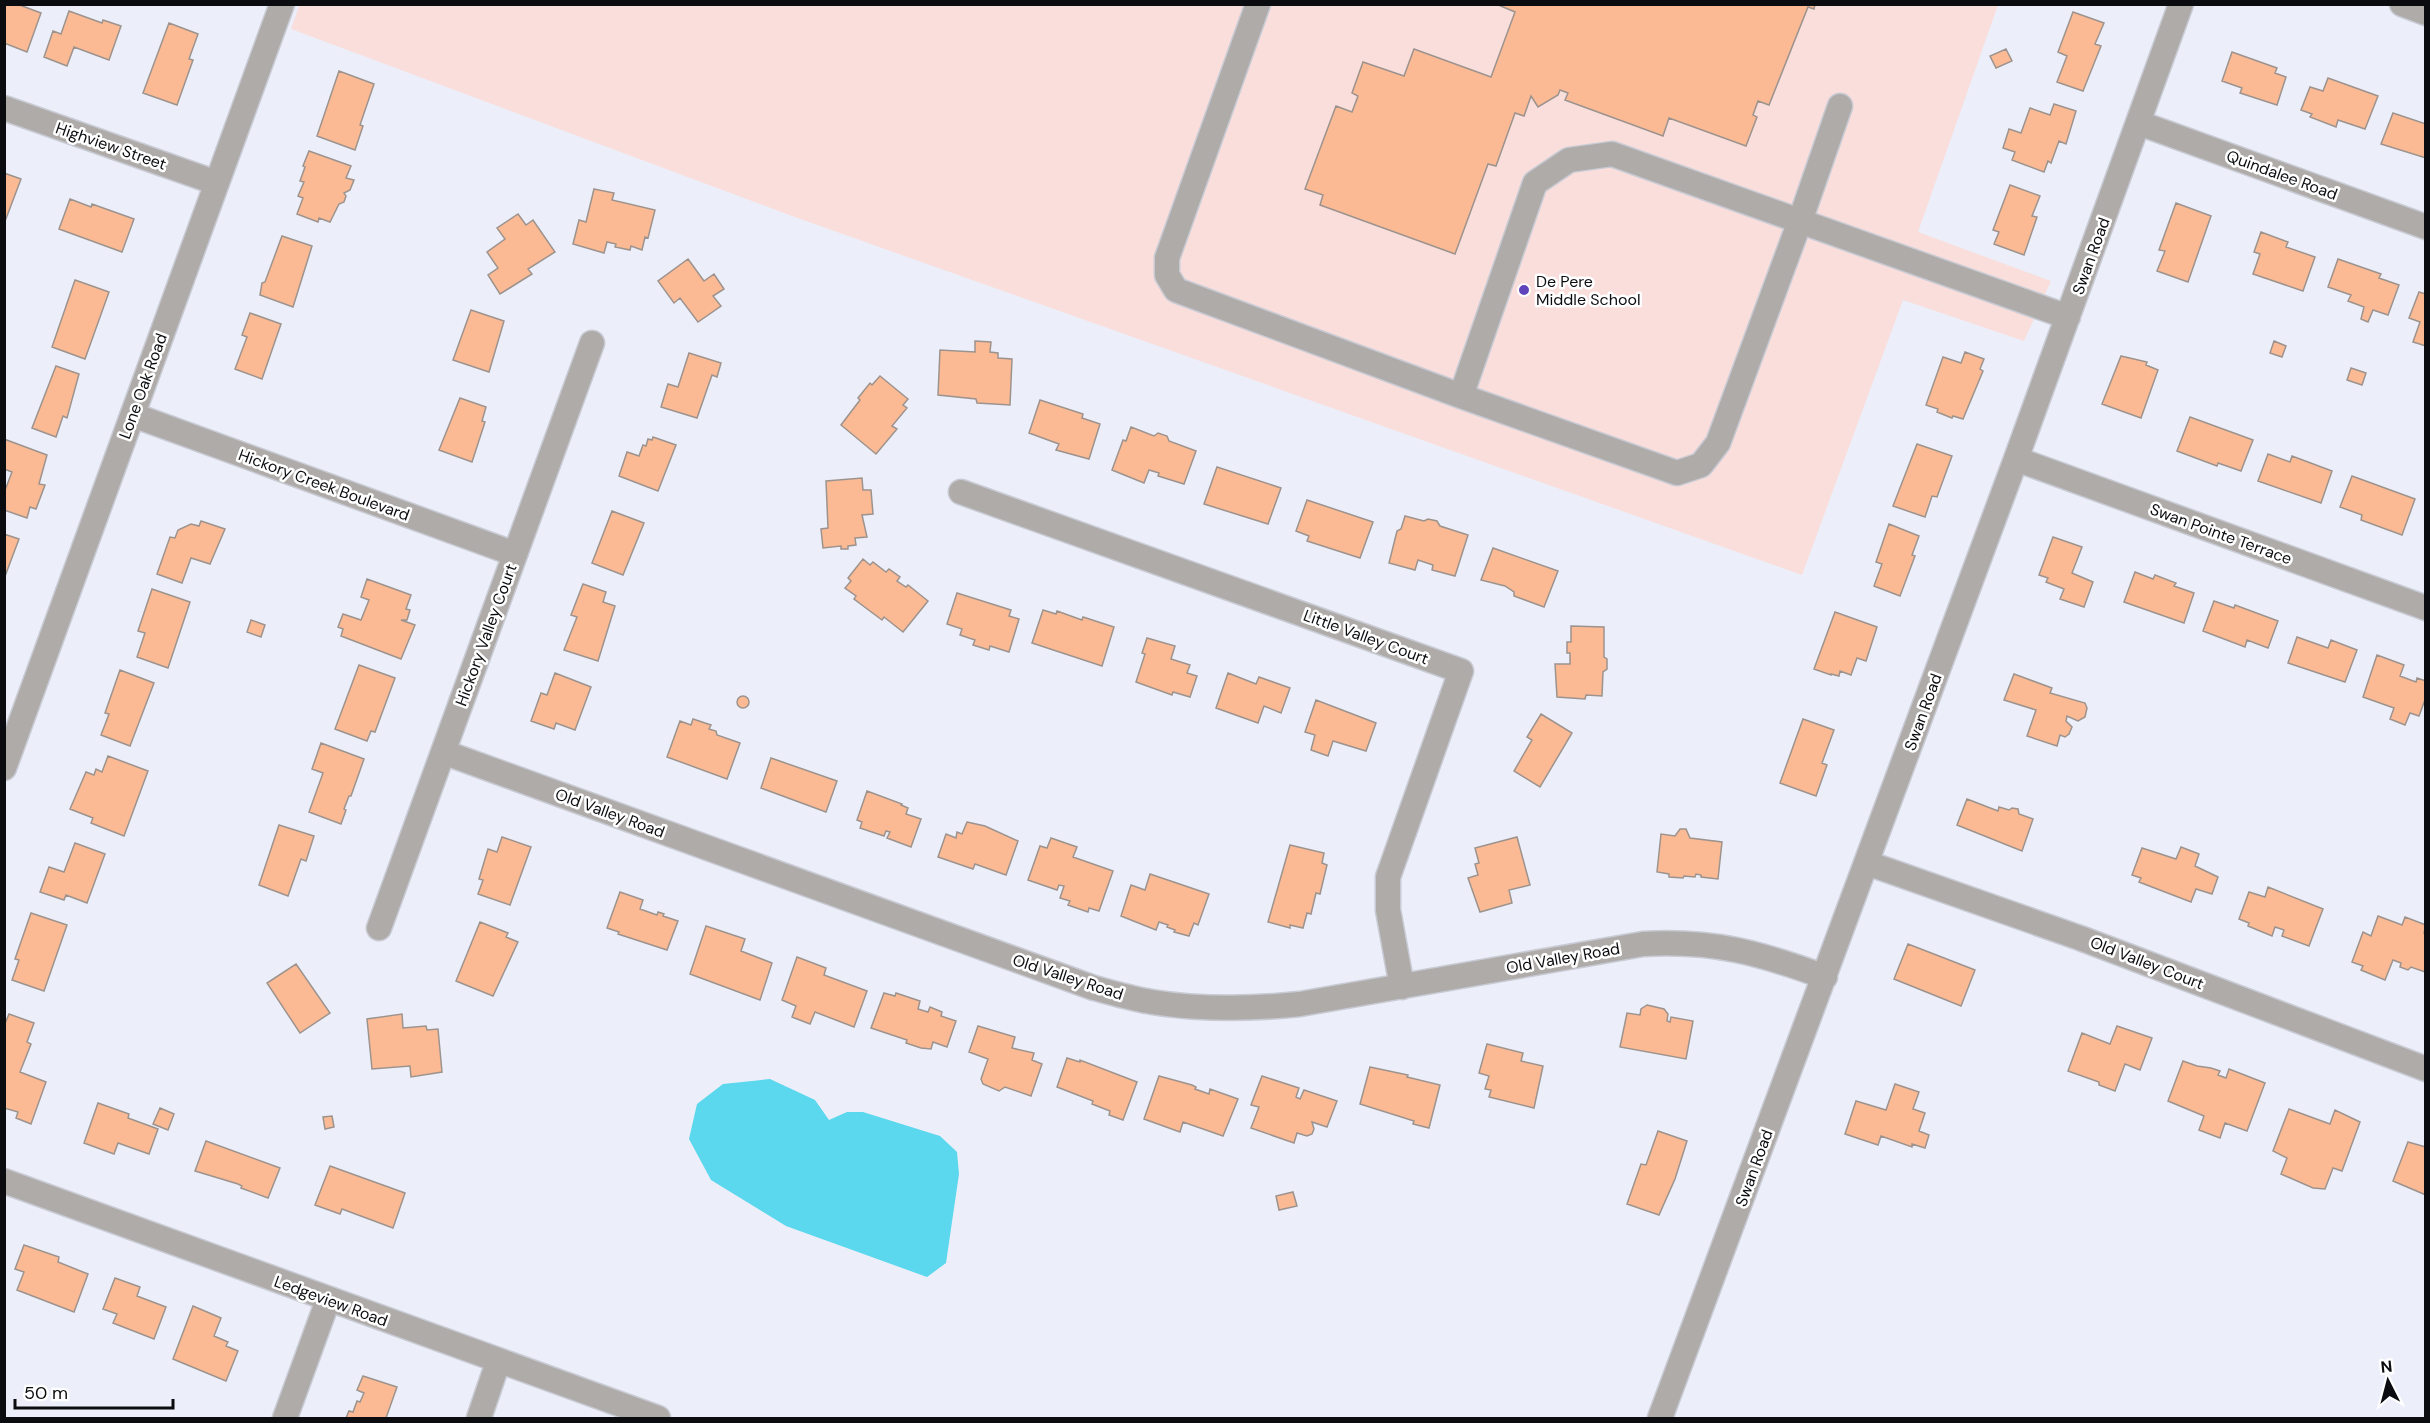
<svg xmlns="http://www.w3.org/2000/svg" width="2430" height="1423" viewBox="0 0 2430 1423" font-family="'DM Sans',sans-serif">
<rect width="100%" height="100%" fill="#eceff9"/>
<path fill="#f9dedc" d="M 300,4 L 1998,5 L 1918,232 L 2051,281 L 2024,341 L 1903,300 L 1802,575 L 792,216 L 291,29 Z"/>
<path fill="#5bd7ee" d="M 770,1079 L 815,1100 L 829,1120 L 847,1112 L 863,1112 L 940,1136 L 957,1152 L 959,1174 L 946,1263 L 927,1277 L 786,1226 L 711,1180 L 689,1139 L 697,1104 L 723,1084 Z"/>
<path fill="#fbba94" stroke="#9d938e" stroke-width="1.5" d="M 4,4 L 17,4 L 41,13 L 27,52 L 4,43 Z
M 1496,4 L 1815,4 L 1814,9 L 1808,7 L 1769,105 L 1758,101 L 1753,115 L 1757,117 L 1746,146 L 1669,118 L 1663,136 L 1565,100 L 1568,93 L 1560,90 L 1558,95 L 1538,107 L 1531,96 L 1524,116 L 1515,113 L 1496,166 L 1488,164 L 1455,254 L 1320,205 L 1323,195 L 1305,189 L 1336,106 L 1352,112 L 1358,96 L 1352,93 L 1363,62 L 1404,76 L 1414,49 L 1491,77 L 1515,12 Z
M 69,11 L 102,23 L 103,20 L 121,26 L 109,60 L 74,47 L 67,66 L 44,57 L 53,31 L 61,34 Z
M 2073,12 L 2104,23 L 2095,44 L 2101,46 L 2083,91 L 2057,82 L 2067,56 L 2058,52 Z
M 169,23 L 198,34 L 189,59 L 193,60 L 177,105 L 143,93 Z
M 2006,49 L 2012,61 L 1996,68 L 1990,56 Z
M 2232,52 L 2277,68 L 2275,73 L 2286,77 L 2277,105 L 2240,93 L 2242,88 L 2222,81 Z
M 339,71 L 374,84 L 360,125 L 363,126 L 355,150 L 317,136 Z
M 2328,78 L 2378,96 L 2365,129 L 2338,120 L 2336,127 L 2310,117 L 2312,114 L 2301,110 L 2310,87 L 2323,91 Z
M 2054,104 L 2076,111 L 2066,144 L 2059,141 L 2051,163 L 2048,161 L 2044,172 L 2012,160 L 2015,152 L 2003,148 L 2009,129 L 2021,133 L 2030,108 L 2050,115 Z
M 2393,113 L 2426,124 L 2426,158 L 2381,144 Z
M 309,151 L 351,166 L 346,178 L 354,180 L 350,190 L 344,193 L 346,196 L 344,202 L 339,204 L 330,222 L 319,218 L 318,222 L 297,214 L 303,198 L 298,196 L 304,182 L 300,181 L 305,167 L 303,166 Z
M 4,173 L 21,179 L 4,224 Z
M 2010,185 L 2040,196 L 2032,216 L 2037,217 L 2024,255 L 1994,244 L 1999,232 L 1993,230 Z
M 594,189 L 614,193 L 612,200 L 655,210 L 648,238 L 645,237 L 642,250 L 631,246 L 630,250 L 615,247 L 616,244 L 607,242 L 604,253 L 573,244 L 579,220 L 586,222 Z
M 70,199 L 91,207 L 92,204 L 134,219 L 122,252 L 59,229 Z
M 2176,203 L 2211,216 L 2188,282 L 2157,271 L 2165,251 L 2159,250 Z
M 518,214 L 526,225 L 533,220 L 555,252 L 528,269 L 532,274 L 500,294 L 488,275 L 498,268 L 487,252 L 505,239 L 497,228 Z
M 2261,232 L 2288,242 L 2286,247 L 2315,257 L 2303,291 L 2253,274 L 2260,254 L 2254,252 Z
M 282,236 L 312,246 L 293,307 L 260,295 L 262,283 L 265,282 Z
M 688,259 L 704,281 L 714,274 L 724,289 L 713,296 L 721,306 L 698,322 L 680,298 L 674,303 L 658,281 Z
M 2338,259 L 2381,274 L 2379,278 L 2399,285 L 2388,315 L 2373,310 L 2368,322 L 2361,319 L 2364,307 L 2348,301 L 2351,295 L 2328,287 Z
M 75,280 L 109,292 L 85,359 L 52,347 Z
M 2419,292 L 2426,294 L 2426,346 L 2413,342 L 2420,322 L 2409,318 Z
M 471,310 L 504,321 L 489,372 L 453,360 Z
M 250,313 L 281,324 L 262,379 L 235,369 L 247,337 L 242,335 Z
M 975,341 L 991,342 L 990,352 L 998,353 L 998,358 L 1012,359 L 1010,405 L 977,403 L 976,399 L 938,395 L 940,350 L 975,352 Z
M 2274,341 L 2286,346 L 2282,357 L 2270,353 Z
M 1965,352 L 1984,359 L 1980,369 L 1983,371 L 1963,419 L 1953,416 L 1952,418 L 1937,412 L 1938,409 L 1926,405 L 1943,357 L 1961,363 Z
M 689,353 L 721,363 L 717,377 L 712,375 L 697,418 L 661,407 L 668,384 L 678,387 Z
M 2121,356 L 2147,362 L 2146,365 L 2158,370 L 2141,418 L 2102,404 Z
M 56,366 L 79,374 L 67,418 L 63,416 L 56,437 L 32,428 Z
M 2351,368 L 2366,373 L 2362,385 L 2347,380 Z
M 880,376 L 908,399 L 903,405 L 907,408 L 892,426 L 897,429 L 876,454 L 841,425 L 860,400 L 858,398 L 870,383 L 872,385 Z
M 460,398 L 486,407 L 482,421 L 485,422 L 472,462 L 439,450 Z
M 1040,400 L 1083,414 L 1082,418 L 1100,424 L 1089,459 L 1056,450 L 1059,444 L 1029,433 Z
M 2190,417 L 2253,440 L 2241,471 L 2218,463 L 2217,466 L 2177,451 Z
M 1131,427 L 1154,436 L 1158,433 L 1167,436 L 1169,441 L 1196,451 L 1184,484 L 1158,476 L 1159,473 L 1149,470 L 1144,483 L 1112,470 L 1123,440 L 1126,441 Z
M 653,437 L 676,445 L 658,491 L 619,476 L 627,452 L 639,456 L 643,445 L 646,446 L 648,439 L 652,440 Z
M 4,439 L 47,455 L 39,484 L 45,485 L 36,509 L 30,507 L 27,518 L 4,510 L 4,493 L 12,472 L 4,469 Z
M 1917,444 L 1952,456 L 1937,497 L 1932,496 L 1925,517 L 1893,506 Z
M 2268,454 L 2290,462 L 2292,456 L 2332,471 L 2321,503 L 2258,481 Z
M 1217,467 L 1281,488 L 1268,524 L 1204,504 Z
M 2352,476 L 2415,499 L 2402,535 L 2361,520 L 2362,515 L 2340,507 Z
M 862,478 L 863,490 L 871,490 L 873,514 L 862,515 L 867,537 L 855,538 L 856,545 L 848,546 L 848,549 L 841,549 L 841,546 L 823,548 L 821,529 L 828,528 L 826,481 Z
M 1307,500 L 1373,522 L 1360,558 L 1307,541 L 1309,536 L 1296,531 Z
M 612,511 L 644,523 L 623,575 L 592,563 Z
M 1405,516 L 1424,521 L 1428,519 L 1437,521 L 1440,526 L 1468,535 L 1455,576 L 1432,570 L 1433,565 L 1418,560 L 1415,570 L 1389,563 L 1397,531 L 1401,529 Z
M 201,521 L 225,529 L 210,564 L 191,558 L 182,583 L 157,574 L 170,537 L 175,538 L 178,530 L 191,524 L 199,526 Z
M 1889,524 L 1919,536 L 1912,555 L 1915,556 L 1900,596 L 1874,586 L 1882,564 L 1876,562 Z
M 4,534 L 19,539 L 4,579 Z
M 2053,537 L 2082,547 L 2072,573 L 2093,582 L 2084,607 L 2060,599 L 2064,589 L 2046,582 L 2048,578 L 2039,575 Z
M 1493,548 L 1558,571 L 1544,607 L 1514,596 L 1514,592 L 1505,586 L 1481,580 Z
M 863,559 L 870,565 L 873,562 L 886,572 L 889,569 L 900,577 L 897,581 L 906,587 L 908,585 L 928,601 L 903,632 L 884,617 L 882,620 L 854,599 L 856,596 L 845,588 L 851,581 L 848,578 Z
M 2135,572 L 2153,579 L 2155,575 L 2176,583 L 2174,586 L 2194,593 L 2184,623 L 2124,602 Z
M 367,579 L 411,595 L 406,609 L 410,610 L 407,620 L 401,620 L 415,625 L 401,659 L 341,636 L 343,629 L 338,627 L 343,614 L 361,620 L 369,600 L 361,597 Z
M 583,584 L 606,592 L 603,602 L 615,606 L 598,661 L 564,650 L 577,617 L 571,615 Z
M 152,589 L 190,602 L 168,668 L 137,657 L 145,633 L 138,631 Z
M 957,593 L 1011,610 L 1009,616 L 1019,619 L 1009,652 L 990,646 L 989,650 L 973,645 L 975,640 L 960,635 L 962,629 L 947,624 Z
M 2214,601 L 2234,608 L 2235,605 L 2278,621 L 2268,648 L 2247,640 L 2245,647 L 2203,631 Z
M 1043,610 L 1056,614 L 1057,611 L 1082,620 L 1083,617 L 1114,627 L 1102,666 L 1032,643 Z
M 1835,612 L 1877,627 L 1866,661 L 1857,658 L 1851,675 L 1840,671 L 1839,676 L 1831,674 L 1831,675 L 1814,669 Z
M 251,620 L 265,625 L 261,637 L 247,632 Z
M 1571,626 L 1604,627 L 1604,657 L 1607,659 L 1607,669 L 1603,672 L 1602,696 L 1586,695 L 1585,699 L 1557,697 L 1555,664 L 1570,664 L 1570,653 L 1567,653 L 1567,642 L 1571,642 Z
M 2297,637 L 2328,648 L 2331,640 L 2357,650 L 2345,682 L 2288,663 Z
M 1147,638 L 1175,646 L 1171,659 L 1190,665 L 1187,673 L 1197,676 L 1190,697 L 1173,692 L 1172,695 L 1136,682 L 1145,654 L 1142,653 Z
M 2377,655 L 2404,665 L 2400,676 L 2416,682 L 2417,678 L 2426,681 L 2426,697 L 2419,716 L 2410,713 L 2405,725 L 2390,719 L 2394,708 L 2363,697 Z
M 359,665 L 395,678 L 375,732 L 371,731 L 367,741 L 335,729 Z
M 120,670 L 154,683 L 130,746 L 101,735 L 109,714 L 105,713 Z
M 555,673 L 591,687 L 575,730 L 556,723 L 554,729 L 531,721 L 541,693 L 547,695 Z
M 1228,673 L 1256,684 L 1259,677 L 1290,688 L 1281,713 L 1264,706 L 1258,723 L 1216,708 Z
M 2014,674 L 2052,688 L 2050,693 L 2085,703 L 2087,708 L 2085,717 L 2078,721 L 2067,716 L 2066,721 L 2072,727 L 2069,734 L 2065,737 L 2060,735 L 2057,746 L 2027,736 L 2036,710 L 2004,700 Z
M737 702a6 6 0 1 1 12 0a6 6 0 1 1-12 0Z
M 1316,700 L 1376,723 L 1366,751 L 1333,741 L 1328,756 L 1311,750 L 1315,735 L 1305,732 Z
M 1541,714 L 1572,733 L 1540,787 L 1514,771 L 1532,740 L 1527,737 Z
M 693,719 L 711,725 L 709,729 L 716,731 L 717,735 L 740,743 L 727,779 L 667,757 L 680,721 L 691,725 Z
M 1803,719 L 1834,730 L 1822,763 L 1827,765 L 1816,796 L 1780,783 Z
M 321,743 L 364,759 L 351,796 L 349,796 L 344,809 L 346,810 L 341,824 L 309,812 L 323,773 L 312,769 Z
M 108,756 L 148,771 L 124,836 L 91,823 L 93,818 L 70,809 L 86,772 L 94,775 L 96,769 L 102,772 Z
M 771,758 L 837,781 L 826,812 L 761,788 Z
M 867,791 L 902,804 L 901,805 L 908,808 L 906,814 L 921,819 L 911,847 L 887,838 L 890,832 L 886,831 L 884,836 L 860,828 L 862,822 L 857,820 Z
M 1967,799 L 1998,811 L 1999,807 L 2009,810 L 2012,808 L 2018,809 L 2019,814 L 2033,819 L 2022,851 L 1957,825 Z
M 967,822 L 985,826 L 1018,841 L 1006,875 L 975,864 L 973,869 L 938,857 L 946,834 L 956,838 L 957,832 L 962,834 Z
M 279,825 L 314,836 L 306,861 L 301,859 L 288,896 L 259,885 Z
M 1680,829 L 1686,829 L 1690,838 L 1722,842 L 1718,879 L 1701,877 L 1701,875 L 1696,874 L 1695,877 L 1684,876 L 1683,878 L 1669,877 L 1669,874 L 1657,872 L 1661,834 L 1675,836 Z
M 502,837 L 531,847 L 510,905 L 478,894 L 483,880 L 479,879 L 488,849 L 497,852 Z
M 1517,837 L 1530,885 L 1509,890 L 1512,903 L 1480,912 L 1468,878 L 1478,875 L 1475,864 L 1479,863 L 1475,848 Z
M 1051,838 L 1077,847 L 1073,857 L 1113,871 L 1099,911 L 1089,908 L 1088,912 L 1068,905 L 1070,901 L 1060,898 L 1064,886 L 1059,885 L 1057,890 L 1028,880 L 1040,846 L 1047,848 Z
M 75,843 L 105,854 L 87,903 L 66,895 L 64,900 L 40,892 L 49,867 L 64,872 Z
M 1290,845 L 1324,853 L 1322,863 L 1327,865 L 1320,894 L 1316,893 L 1311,914 L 1307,913 L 1303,928 L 1290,925 L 1290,928 L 1268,922 Z
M 2181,847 L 2199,854 L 2195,866 L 2218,877 L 2212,894 L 2196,889 L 2191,902 L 2139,882 L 2141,878 L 2132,875 L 2142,848 L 2176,859 Z
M 1150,874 L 1209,894 L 1198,925 L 1194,923 L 1189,936 L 1174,932 L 1175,930 L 1167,927 L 1168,925 L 1159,922 L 1156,930 L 1121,916 L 1131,885 L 1145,890 Z
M 2268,887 L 2323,909 L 2309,946 L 2282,936 L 2284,930 L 2275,927 L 2272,936 L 2248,926 L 2249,923 L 2239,919 L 2249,892 L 2265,897 Z
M 620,892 L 643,900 L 640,909 L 657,915 L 658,912 L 664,914 L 663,916 L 678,921 L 667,950 L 618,934 L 619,932 L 607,928 Z
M 31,913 L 67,925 L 44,991 L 12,980 L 19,960 L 15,959 Z
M 2378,916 L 2402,925 L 2405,917 L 2426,925 L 2424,933 L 2426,933 L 2425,972 L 2411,967 L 2408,970 L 2400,967 L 2401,963 L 2393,960 L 2385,980 L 2361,970 L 2363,966 L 2352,962 L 2363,932 L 2371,936 Z
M 480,922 L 508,933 L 506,937 L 518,942 L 493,996 L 456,981 Z
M 706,926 L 745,939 L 741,951 L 772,963 L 760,1000 L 690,974 Z
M 1908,944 L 1975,970 L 1961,1006 L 1894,979 Z
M 797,957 L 826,968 L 824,975 L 867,991 L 854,1027 L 815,1012 L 810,1024 L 792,1017 L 796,1006 L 782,1000 Z
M 296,964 L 330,1013 L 300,1033 L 267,983 Z
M 884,993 L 895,996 L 896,993 L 920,1001 L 918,1009 L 928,1012 L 930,1007 L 942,1012 L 941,1016 L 956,1021 L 947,1047 L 933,1042 L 931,1049 L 921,1048 L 906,1043 L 907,1040 L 871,1028 Z
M 1647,1005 L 1664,1009 L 1668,1014 L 1667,1021 L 1670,1022 L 1671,1017 L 1693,1021 L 1686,1059 L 1620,1047 L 1627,1013 L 1640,1015 L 1641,1009 Z
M 9,1014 L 34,1023 L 27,1042 L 31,1044 L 20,1072 L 46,1082 L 31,1124 L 16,1118 L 18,1112 L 4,1108 L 4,1026 Z
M 402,1014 L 403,1028 L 426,1026 L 427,1030 L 438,1029 L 442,1072 L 411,1077 L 410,1066 L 372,1069 L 367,1019 Z
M 978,1026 L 1015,1037 L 1012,1048 L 1034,1053 L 1032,1060 L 1042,1064 L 1031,1096 L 1005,1087 L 999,1091 L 983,1084 L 981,1079 L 988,1059 L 969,1052 Z
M 2117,1026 L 2152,1038 L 2140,1070 L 2125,1064 L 2115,1091 L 2099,1085 L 2099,1082 L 2068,1071 L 2082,1033 L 2110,1044 Z
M 1487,1044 L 1523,1053 L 1521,1061 L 1543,1066 L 1534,1108 L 1489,1097 L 1491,1090 L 1485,1089 L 1489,1076 L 1479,1073 Z
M 1067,1058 L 1080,1062 L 1080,1060 L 1137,1082 L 1123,1120 L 1109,1115 L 1110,1111 L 1092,1104 L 1093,1101 L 1057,1087 Z
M 2183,1061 L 2197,1066 L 2211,1068 L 2220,1071 L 2218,1075 L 2226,1078 L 2229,1069 L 2265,1083 L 2247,1131 L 2225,1123 L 2220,1138 L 2199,1130 L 2204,1116 L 2168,1101 Z
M 1370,1067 L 1408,1075 L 1407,1077 L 1440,1085 L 1429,1128 L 1413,1124 L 1414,1121 L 1360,1104 Z
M 1159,1076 L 1192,1085 L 1196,1087 L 1195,1089 L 1209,1094 L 1210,1089 L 1238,1099 L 1223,1136 L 1183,1122 L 1180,1132 L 1144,1119 Z
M 1262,1076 L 1299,1088 L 1296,1097 L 1300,1099 L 1304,1090 L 1337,1101 L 1327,1127 L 1312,1122 L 1314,1129 L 1312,1134 L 1307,1136 L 1297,1133 L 1294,1143 L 1251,1128 L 1259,1107 L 1251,1105 Z
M 1895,1084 L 1919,1092 L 1913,1109 L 1925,1113 L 1919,1131 L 1929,1135 L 1925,1148 L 1912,1144 L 1912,1147 L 1881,1136 L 1878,1145 L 1845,1134 L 1856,1101 L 1886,1110 Z
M 98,1103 L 129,1114 L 128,1118 L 158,1129 L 149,1154 L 118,1143 L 114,1154 L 84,1143 Z
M 160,1108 L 174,1114 L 168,1130 L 153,1124 Z
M 2289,1109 L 2330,1124 L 2335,1110 L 2360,1122 L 2342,1171 L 2333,1168 L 2325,1189 L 2313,1188 L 2281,1174 L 2287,1158 L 2273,1151 Z
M 332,1116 L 334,1127 L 325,1129 L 323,1117 Z
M 1658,1131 L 1687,1141 L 1675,1179 L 1659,1215 L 1627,1204 L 1641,1164 L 1646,1165 Z
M 206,1141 L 280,1168 L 268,1198 L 241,1188 L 242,1186 L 238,1184 L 195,1171 Z
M 2408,1142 L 2426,1147 L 2426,1195 L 2393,1181 Z
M 330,1166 L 405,1193 L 393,1228 L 342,1209 L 340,1214 L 315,1205 Z
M 1293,1192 L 1297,1206 L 1279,1210 L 1276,1196 Z
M 24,1245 L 59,1257 L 58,1262 L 88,1274 L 74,1312 L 17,1290 L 24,1272 L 15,1269 Z
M 115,1278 L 140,1287 L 137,1296 L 166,1307 L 154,1339 L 113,1323 L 117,1314 L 103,1309 Z
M 193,1306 L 221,1318 L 214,1336 L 228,1342 L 226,1346 L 238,1351 L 226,1381 L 173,1359 Z
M 363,1376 L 397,1387 L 386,1418 L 346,1418 L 349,1411 L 353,1412 L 357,1401 L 360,1402 L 364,1393 L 357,1390 Z"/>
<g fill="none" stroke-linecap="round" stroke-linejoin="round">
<g stroke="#c8cbd4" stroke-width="27">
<path id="minor" d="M 1258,4 L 1167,258 L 1167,275 L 1176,290 L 1461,396 L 1677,473 L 1701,465 L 1718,443 L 1800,221 L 1840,106
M 2402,4 L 2426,13
M 4,108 L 217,183
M 2139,123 L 2426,227
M 1461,396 L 1535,183 L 1569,160 L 1612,154 L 2068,317
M 133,415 L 515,554
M 2016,459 L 2426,608
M 961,492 L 1461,671 L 1388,877 L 1388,910 L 1402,987
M 443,752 L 1094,988 C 1113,993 1133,999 1152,1002 C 1202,1010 1251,1009 1300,1004 L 1643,944 C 1714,940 1760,953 1825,977
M 4,768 L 282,4
M 1867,863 L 2080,938 L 2426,1069
M 379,928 L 592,343
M 4,1181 L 658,1418
M 285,1418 L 328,1300
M 479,1418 L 498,1362
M 1660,1418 L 2016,459 L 2181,4"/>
</g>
<use href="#minor" stroke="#afaba9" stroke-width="24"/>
</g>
<circle fill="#6044bc" stroke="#fff" stroke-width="2" cx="1524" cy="290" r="6"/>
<g text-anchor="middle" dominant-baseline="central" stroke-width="5" stroke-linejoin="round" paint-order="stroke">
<g font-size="16" fill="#0b0c0f" stroke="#fff">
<text transform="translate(111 146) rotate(19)">Highview Street</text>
<text transform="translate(2282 175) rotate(20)">Quindalee Road</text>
<text transform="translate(2091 256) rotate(-70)">Swan Road</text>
<text transform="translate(143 386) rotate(-70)">Lone Oak Road</text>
<text transform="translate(324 485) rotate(20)">Hickory Creek Boulevard</text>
<text transform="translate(2221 534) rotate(20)">Swan Pointe Terrace</text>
<text transform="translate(486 635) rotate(-70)">Hickory Valley Court</text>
<text transform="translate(1366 637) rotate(20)">Little Valley Court</text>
<text transform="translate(1923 712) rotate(-70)">Swan Road</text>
<text transform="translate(610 813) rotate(20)">Old Valley Road</text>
<text transform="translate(1563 958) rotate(-10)">Old Valley Road</text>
<text transform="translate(2147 963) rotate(21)">Old Valley Court</text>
<text transform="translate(1068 977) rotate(18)">Old Valley Road</text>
<text transform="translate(1754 1168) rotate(-70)">Swan Road</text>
<text transform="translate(331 1301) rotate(20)">Ledgeview Road</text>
</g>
<g font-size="16" fill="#0b0c0f" stroke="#fff" text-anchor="start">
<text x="1536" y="281">De Pere<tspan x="1536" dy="18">Middle School</tspan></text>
</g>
</g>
<rect width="2430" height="1423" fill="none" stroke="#0b0c0f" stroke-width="12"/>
<g transform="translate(2388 1381) rotate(354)" stroke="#ffffff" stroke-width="4.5" paint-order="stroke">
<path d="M0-4.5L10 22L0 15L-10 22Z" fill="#0b0c0f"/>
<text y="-9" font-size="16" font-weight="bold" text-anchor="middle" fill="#0b0c0f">N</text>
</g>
<path d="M15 1399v9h158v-9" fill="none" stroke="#0b0c0f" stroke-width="3"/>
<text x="24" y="1399" font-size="18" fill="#0b0c0f" stroke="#ffffff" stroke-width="4.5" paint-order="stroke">50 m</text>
</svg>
